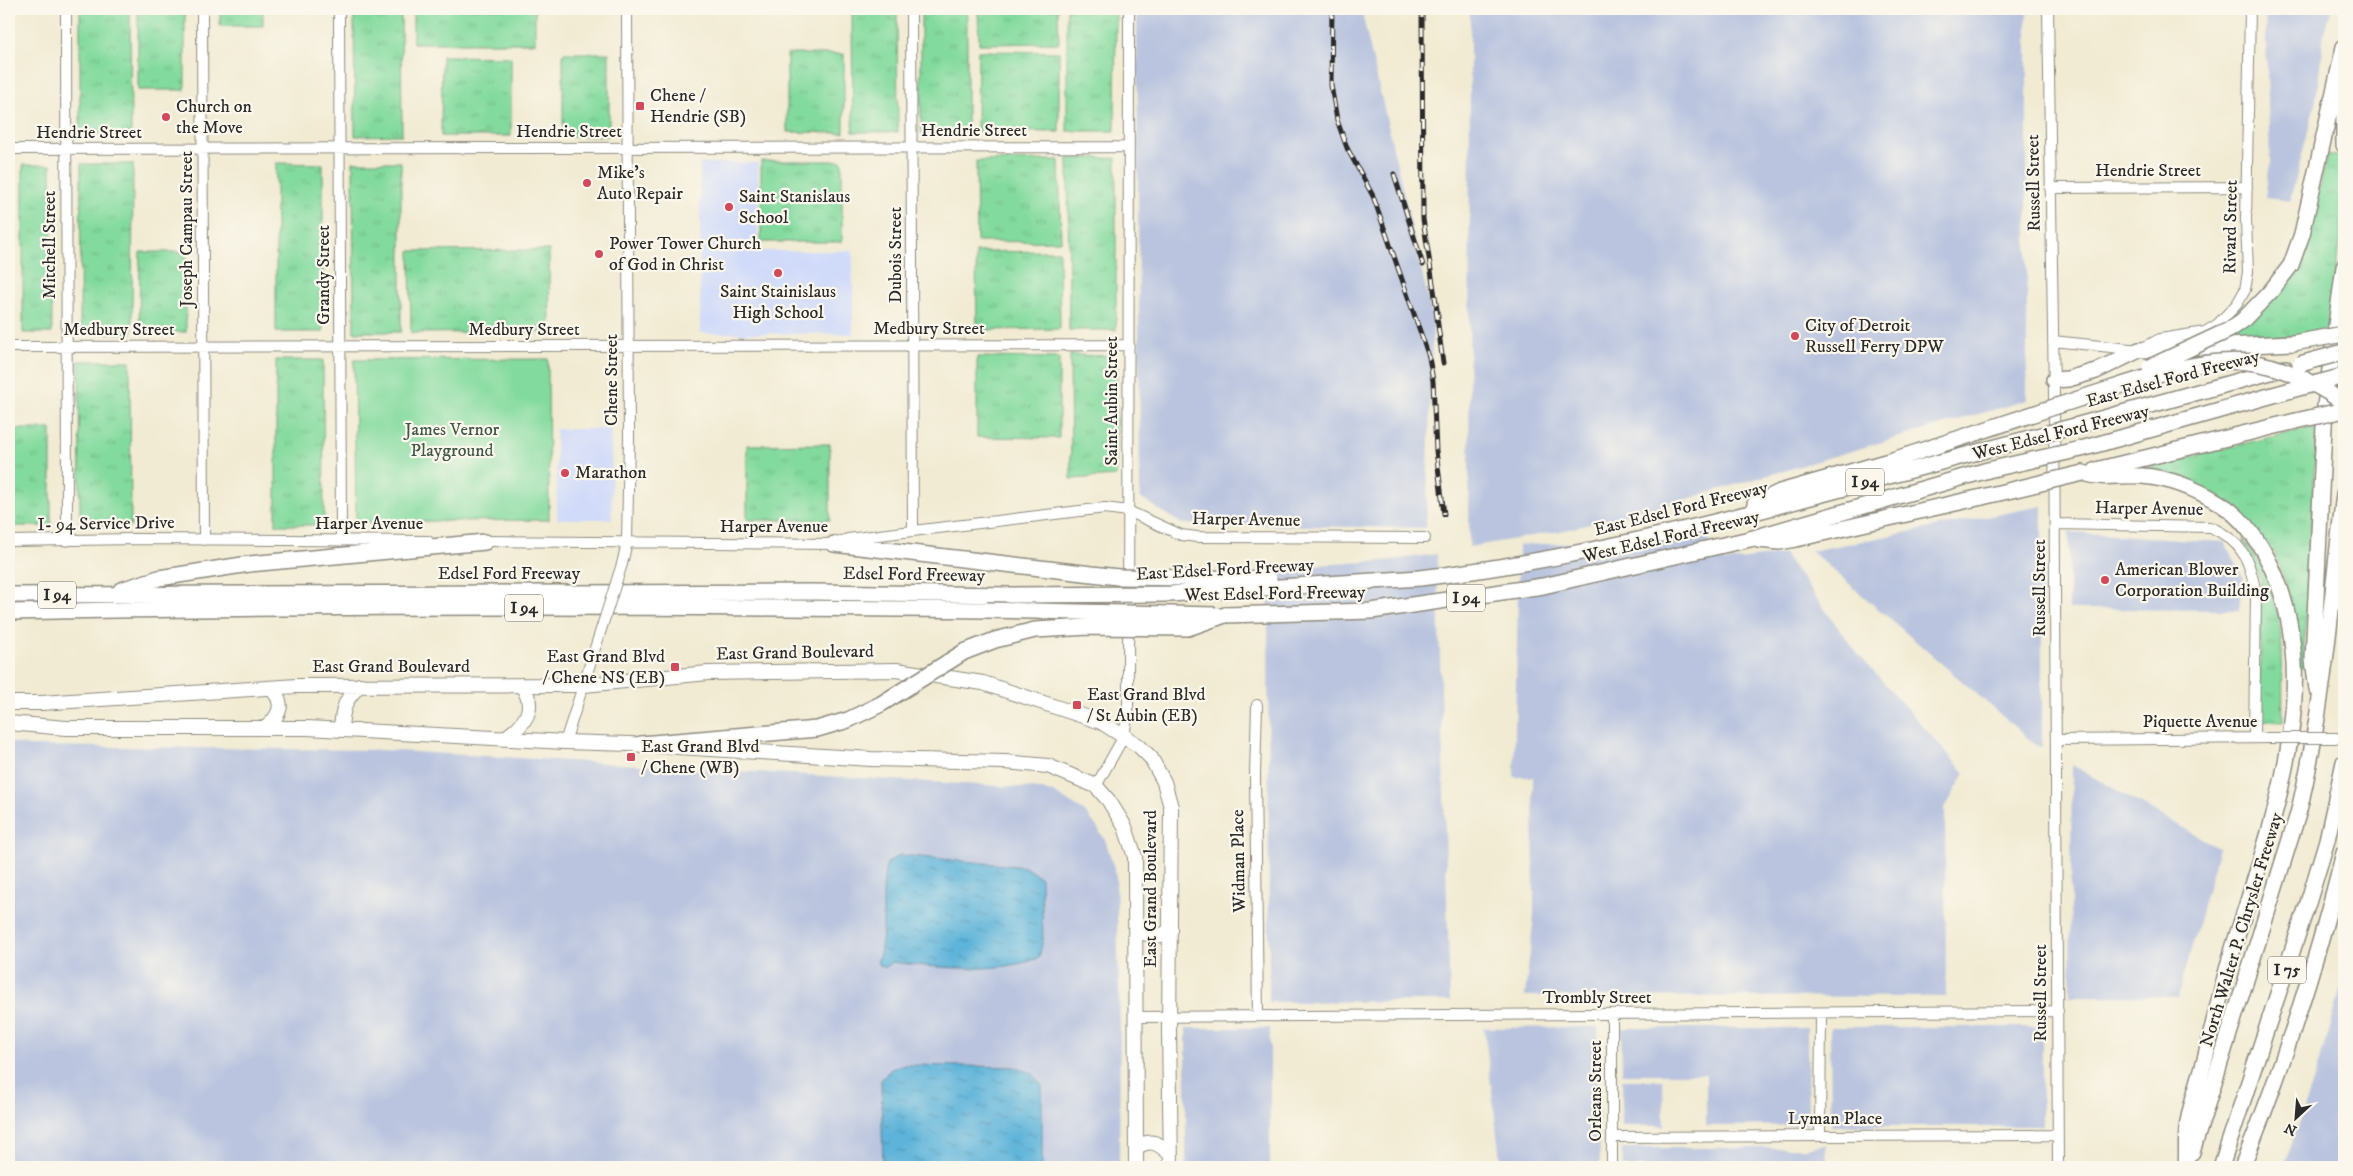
<svg xmlns="http://www.w3.org/2000/svg" width="2353" height="1176" viewBox="0 0 2353 1176" font-family="'IM FELL DW Pica',serif">
<defs>
<pattern id="grass-tufts" width="24" height="20" patternUnits="userSpaceOnUse" patternTransform="scale(1.25)"><rect width="24" height="20" fill="#83da9e"/><path d="M3 7l-1-3M5 7V3M7 7l1-3M15 17l-1-3M17 17v-4M19 17l1-3" fill="none" stroke="#71bb88"/></pattern>
<pattern id="water-ripples" width="26" height="14" patternUnits="userSpaceOnUse" patternTransform="scale(1.25)"><rect width="26" height="14" fill="#5db3d9"/><path d="M2 4q2-2 4 0t4 0M15 11q2-2 4 0t4 0" fill="none" stroke="#4d92b0"/></pattern>
</defs>
<rect width="100%" height="100%" fill="#fbf7ec"/>
<filter id="ink" filterUnits="userSpaceOnUse"><feTurbulence type="fractalNoise" baseFrequency=".02" numOctaves="2"/><feDisplacementMap in="SourceGraphic" scale="10" xChannelSelector="R" yChannelSelector="G"/><feConvolveMatrix kernelMatrix="1 2 1 2 8 2 1 2 1" color-interpolation-filters="sRGB"/></filter>
<filter id="wash" filterUnits="userSpaceOnUse"><feTurbulence type="fractalNoise" baseFrequency=".0096" numOctaves="4" result="noise"/><feDisplacementMap in="SourceGraphic" scale="20" xChannelSelector="R" yChannelSelector="G"/><feGaussianBlur stdDeviation="1.12" result="paint"/><feColorMatrix in="noise" values="0 0 0 0 0 0 0 0 0 0 0 0 0 0 0 0 0 1.4 0 .05"/><feComposite in="paint" operator="in"/></filter>
<g filter="url(#wash)">
<rect width="100%" height="100%" fill="#f1ebd3"/>
<path fill="#d0daf9" d="M 700,163 L 758,163 L 758,251 L 853,251 L 853,334 L 700,333 Z
M 556,429 L 611,429 L 612,519 L 557,519 Z"/>
<path fill="#bac4de" d="M 1137,9 L 1361,9 L 1433,320 L 1426,528 L 1182,524 L 1140,498 Z
M 1470,9 L 2027,9 L 2027,400 L 1656,508 L 1561,531 L 1469,547 Z
M 2265,9 L 2332,9 L 2324,32 L 2316,100 L 2290,201 L 2265,198 L 2270,162 Z
M 2042,506 L 2042,747 L 2037,746 L 1811,551 Z
M 2069,532 L 2225,542 L 2243,577 L 2239,610 L 2069,609 Z
M 1706,538 L 1724,562 L 1784,554 L 1857,653 L 1965,773 L 1945,808 L 1946,997 L 1525,996 L 1534,915 L 1533,777 L 1514,777 L 1519,545 Z
M 1437,554 L 1450,1001 L 1269,1002 L 1268,568 L 1383,561 Z
M 9,742 L 29,746 L 381,750 L 1032,788 L 1053,792 L 1085,812 L 1097,827 L 1106,842 L 1116,875 L 1120,1029 L 1119,1167 L 9,1167 Z
M 2072,765 L 2219,848 L 2178,997 L 2070,996 Z
M 2344,976 L 2344,1167 L 2284,1167 L 2326,1043 Z
M 1598,1027 L 1600,1167 L 1501,1167 L 1484,1028 Z
M 1830,1027 L 2042,1027 L 2042,1126 L 1831,1126 Z
M 1186,1028 L 1270,1028 L 1270,1167 L 1186,1167 Z
M 1621,1028 L 1807,1028 L 1808,1125 L 1706,1126 L 1706,1074 L 1622,1074 Z
M 1622,1080 L 1663,1080 L 1664,1126 L 1622,1126 Z
M 1826,1144 L 1827,1167 L 1623,1167 L 1622,1148 L 1806,1148 Z"/>
<path fill="url(#grass-tufts)" stroke="#578264" d="M 80,9 L 130,9 L 131,134 L 80,134 Z
M 138,9 L 185,9 L 185,90 L 138,90 Z
M 220,9 L 263,9 L 263,26 L 220,26 Z
M 413,9 L 535,9 L 535,43 L 413,43 Z
M 852,9 L 897,9 L 898,132 L 853,132 Z
M 921,9 L 967,9 L 967,133 L 921,133 Z
M 978,9 L 1058,9 L 1059,43 L 979,44 Z
M 1067,9 L 1116,9 L 1115,131 L 1067,131 Z
M 401,10 L 402,135 L 355,136 L 354,11 Z
M 978,51 L 1059,52 L 1059,132 L 977,131 Z
M 563,53 L 609,53 L 609,136 L 563,136 Z
M 787,54 L 844,54 L 844,133 L 787,132 Z
M 442,56 L 511,57 L 511,136 L 441,136 Z
M 2344,147 L 2344,200 L 2329,329 L 2298,335 L 2230,342 L 2226,336 L 2304,244 L 2328,154 L 2340,157 Z
M 1068,158 L 1116,158 L 1116,330 L 1069,330 Z
M 1059,160 L 1061,241 L 977,242 L 976,161 Z
M 761,161 L 842,161 L 842,242 L 761,242 Z
M 353,162 L 401,162 L 401,332 L 354,332 Z
M 276,163 L 323,164 L 323,332 L 276,332 Z
M 81,164 L 133,164 L 132,334 L 80,333 Z
M 23,165 L 51,165 L 52,333 L 23,333 Z
M 549,250 L 550,332 L 411,333 L 410,251 Z
M 1059,251 L 1060,329 L 977,330 L 976,252 Z
M 140,252 L 186,252 L 186,332 L 139,332 Z
M 1070,355 L 1117,356 L 1116,476 L 1071,479 Z
M 977,357 L 1059,358 L 1059,438 L 977,437 Z
M 276,360 L 323,360 L 324,525 L 276,525 Z
M 79,361 L 130,361 L 131,526 L 80,525 Z
M 2317,426 L 2303,668 L 2299,668 L 2292,608 L 2287,587 L 2274,551 L 2272,552 L 2180,477 L 2148,467 Z
M 9,429 L 51,429 L 51,526 L 9,526 Z
M 830,444 L 830,520 L 747,520 L 747,445 Z
M 2243,539 C 2290,599 2281,652 2283,722 L 2260,721 L 2260,579 Z"/>
<path fill="#83da9e" stroke="#578264" d="M 548,359 L 549,520 L 356,522 L 354,360 Z"/>
<path fill="url(#water-ripples)" stroke="#446f82" d="M 900,855 L 1025,867 L 1041,878 L 1043,939 L 1039,958 C 996,974 938,968 892,962 L 884,968 L 877,963 C 889,931 878,895 887,863 Z
M 905,1065 L 1014,1067 L 1033,1074 L 1042,1086 L 1042,1167 L 883,1167 L 881,1080 L 891,1069 Z"/>
</g>
<g filter="url(#ink)">
<g fill="none" stroke-linecap="round" stroke-linejoin="round">
<g stroke="#8e8b7f" stroke-width="12">
<path id="minor" d="M 66,9 L 67,541
M 202,9 L 204,540
M 339,9 L 341,541
M 911,9 L 913,531
M 2048,9 L 2054,393 L 2058,1167
M 9,149 L 1129,147
M 2050,188 L 2247,187
M 2053,341 L 2139,350 L 2160,339 L 2205,332 L 2218,324 L 2237,304 L 2245,290 L 2248,272 L 2246,220 L 2250,9
M 9,347 L 1129,345
M 2056,524 L 2210,527 C 2243,541 2250,561 2256,594 L 2254,738
M 9,541 L 135,539 L 428,541
M 480,541 L 834,544 L 848,539 L 879,535 L 1105,508 L 1128,511 L 1181,535 L 1197,537 L 1425,538
M 622,564 L 627,542 L 629,437 L 627,9
M 1257,705 L 1255,775 L 1258,1016
M 2057,740 L 2272,738
M 565,742 L 598,639
M 1096,786 L 1124,736 L 1128,711 L 1129,9
M 1136,1017 L 2058,1011
M 1820,1135 L 1821,1013
M 1612,1137 L 2058,1135
M 1612,1167 L 1612,1014"/>
</g>
<g stroke="#8e8b7f" stroke-width="16">
<path id="major" d="M 9,703 L 41,703 L 297,686 L 584,685 L 708,673 L 896,670 L 983,683 L 1101,722 L 1139,746 L 1151,758 L 1164,782 L 1171,807 L 1169,1030 L 1171,1167
M 9,723 L 66,728 L 307,728 L 565,742 L 630,744 L 871,759 L 1005,762 L 1048,766 L 1096,786 L 1109,801 L 1125,827 L 1135,857 L 1136,1167
M 267,727 C 281,714 285,703 271,688
M 341,730 C 342,709 345,699 360,685
M 503,739 C 524,726 539,708 521,685
M 1136,928 C 1149,937 1158,939 1171,930
M 1136,1148 C 1151,1137 1160,1144 1171,1155"/>
</g>
<g stroke="#8e8b7f" stroke-width="18">
<path id="highway" d="M 2344,88 L 2344,145
M 2271,291 L 2291,265 L 2302,234 L 2344,47
M 2054,380 L 2068,379 L 2096,371 L 2139,350 L 2293,343
M 2075,426 L 2285,368
M 2081,449 L 2291,390
M 2096,470 L 2296,421
M 2083,473 C 2106,480 2119,474 2142,476 C 2169,478 2197,489 2221,504 C 2243,518 2260,543 2271,566 C 2328,688 2268,833 2232,952 C 2222,986 2214,1021 2206,1055 C 2200,1079 2190,1104 2187,1129 C 2186,1141 2187,1155 2186,1167
M 1755,504 L 1780,492 L 1893,460 L 1979,432
M 1758,540 L 1779,542 L 1796,539 L 1982,497
M 834,544 L 1118,577
M 1420,578 C 1613,556 1802,499 1989,449
M 121,590 L 159,578 L 249,564 L 485,542
M 9,595 L 814,592 L 1009,595
M 9,612 C 335,605 661,606 987,610
M 1225,615 L 1371,611 L 1543,586 L 1750,539 L 1988,470
M 2317,689 L 2313,660 L 2325,406 L 2344,267
M 641,744 L 817,729 L 848,720 L 881,704
M 2192,1152 L 2298,814 C 2324,709 2331,601 2344,494
M 2221,1167 L 2308,903 L 2327,840 L 2344,762
M 2242,1167 C 2284,1066 2317,960 2344,853"/>
</g>
<use href="#minor" stroke="#fff" stroke-width="10"/>
<use href="#major" stroke="#fff" stroke-width="14"/>
<use href="#highway" stroke="#fff" stroke-width="15"/>
<g stroke="#2b2b2b" stroke-width="5">
<path id="rail" d="M 1332,9 L 1331,85 L 1337,120 L 1347,148 L 1373,196 L 1429,357 L 1433,381 L 1436,451 L 1444,514
M 1422,9 L 1423,219 L 1438,316
M 1394,174 L 1423,265
M 1436,310 L 1443,363"/>
</g>
<use href="#rail" stroke="#fbf7ec" stroke-width="3" stroke-dasharray="9" stroke-linecap="butt"/>
<g stroke="#8e8b7f" stroke-width="12" stroke-linecap="butt">
<path id="minor-bridge" d="M 598,639 L 622,564
M 2272,738 L 2344,738"/>
</g>
<g stroke="#8e8b7f" stroke-width="18" stroke-linecap="butt">
<path id="highway-bridge" d="M 2293,343 L 2344,334
M 2300,364 L 2344,352
M 2150,367 L 2229,330 L 2242,321 L 2271,291
M 2291,390 L 2344,376
M 2296,421 L 2344,410
M 1979,432 C 2024,417 2068,402 2113,388 C 2207,358 2258,342 2344,403
M 1989,449 L 2075,426
M 1988,470 L 2081,449
M 1982,497 L 2083,473
M 1118,577 L 1269,579
M 1009,595 L 1170,594 L 1420,578
M 987,610 L 1216,615
M 881,704 L 964,652 L 995,640 L 1035,630 L 1089,627 L 1188,628 L 1225,615"/>
</g>
<use href="#minor-bridge" stroke="#fff" stroke-width="10"/>
<use href="#highway-bridge" stroke="#fff" stroke-width="15"/>
</g>
</g>
<g fill="#d1495b" stroke="#fbf7ec" stroke-width="2">
<rect x="635" y="101" width="10" height="10" rx="2.5"/>
<circle cx="166" cy="117" r="5"/>
<circle cx="587" cy="183" r="5"/>
<circle cx="729" cy="207" r="5"/>
<circle cx="599" cy="254" r="5"/>
<circle cx="778" cy="273" r="5"/>
<circle cx="1795" cy="336" r="5"/>
<circle cx="565" cy="473" r="5"/>
<circle cx="2105" cy="580" r="5"/>
<rect x="670" y="662" width="10" height="10" rx="2.5"/>
<rect x="1072" y="700" width="10" height="10" rx="2.5"/>
<rect x="626" y="752" width="10" height="10" rx="2.5"/>
</g>
<g text-anchor="middle" dominant-baseline="central" stroke-width="4.5" stroke-linejoin="round" paint-order="stroke">
<g fill="#fbf7ec" stroke="#696865" stroke-width="1">
<rect x="1846" y="468.5" width="38" height="27" rx="4"/>
<rect x="38" y="581.5" width="38" height="27" rx="4"/>
<rect x="1447" y="584.5" width="38" height="27" rx="4"/>
<rect x="505" y="594.5" width="38" height="27" rx="4"/>
<rect x="2268" y="956.5" width="38" height="27" rx="4"/>
</g>
<g font-size="16" font-weight="bold" fill="#2b2b2b">
<text x="1865" y="482">I 94</text>
<text x="57" y="595">I 94</text>
<text x="1466" y="598">I 94</text>
<text x="524" y="608">I 94</text>
<text x="2287" y="970">I 75</text>
</g>
<g font-size="18" fill="#2b2b2b" stroke="#fbf7ec" text-anchor="start">
<text x="650" y="96">Chene /<tspan x="650" dy="21">Hendrie (SB)</tspan></text>
<text x="176" y="107">Church on<tspan x="176" dy="21">the Move</tspan></text>
<text x="597" y="173">Mike's<tspan x="597" dy="21">Auto Repair</tspan></text>
<text x="739" y="197">Saint Stanislaus<tspan x="739" dy="21">School</tspan></text>
<text x="609" y="244">Power Tower Church<tspan x="609" dy="21">of God in Christ</tspan></text>
<text x="778" y="292" text-anchor="middle">Saint Stainislaus<tspan x="778" dy="21">High School</tspan></text>
<text x="1805" y="326">City of Detroit<tspan x="1805" dy="21">Russell Ferry DPW</tspan></text>
<text x="575" y="473">Marathon</text>
<text x="2115" y="570">American Blower<tspan x="2115" dy="21">Corporation Building</tspan></text>
<text x="665" y="657" text-anchor="end">East Grand Blvd<tspan x="665" dy="21">/ Chene NS (EB)</tspan></text>
<text x="1087" y="695">East Grand Blvd<tspan x="1087" dy="21">/ St Aubin (EB)</tspan></text>
<text x="641" y="747">East Grand Blvd<tspan x="641" dy="21">/ Chene (WB)</tspan></text>
</g>
<g font-size="18" fill="#2b2b2b" stroke="#fbf7ec">
<text x="974" y="131">Hendrie Street</text>
<text x="569" y="132">Hendrie Street</text>
<text x="89" y="133">Hendrie Street</text>
<text x="2148" y="171">Hendrie Street</text>
<text transform="translate(2034 183) rotate(-91)">Russell Street</text>
<text transform="translate(2231 227) rotate(-89)">Rivard Street</text>
<text transform="translate(187 229) rotate(-90)">Joseph Campau Street</text>
<text transform="translate(50 245) rotate(-90)">Mitchell Street</text>
<text transform="translate(896 255) rotate(-90)">Dubois Street</text>
<text transform="translate(324 275) rotate(-90)">Grandy Street</text>
<text x="929" y="329">Medbury Street</text>
<text x="119" y="330">Medbury Street</text>
<text x="524" y="330">Medbury Street</text>
<text transform="translate(2173 379) rotate(-15)">East Edsel Ford Freeway</text>
<text transform="translate(612 380) rotate(-90)">Chene Street</text>
<text transform="translate(1112 401) rotate(-90)">Saint Aubin Street</text>
<text transform="translate(2061 433) rotate(-14)">West Edsel Ford Freeway</text>
<text transform="translate(1681 509) rotate(-14)">East Edsel Ford Freeway</text>
<text transform="translate(2149 509) rotate(1)">Harper Avenue</text>
<text transform="translate(1246 520) rotate(1)">Harper Avenue</text>
<text transform="translate(106 524) rotate(-1)">I- 94 Service Drive</text>
<text x="369" y="524">Harper Avenue</text>
<text x="774" y="527">Harper Avenue</text>
<text transform="translate(1671 537) rotate(-13)">West Edsel Ford Freeway</text>
<text transform="translate(1225 570) rotate(-3)">East Edsel Ford Freeway</text>
<text x="509" y="574">Edsel Ford Freeway</text>
<text transform="translate(914 575) rotate(1)">Edsel Ford Freeway</text>
<text transform="translate(2040 588) rotate(-90)">Russell Street</text>
<text transform="translate(1275 594) rotate(-1)">West Edsel Ford Freeway</text>
<text transform="translate(795 653) rotate(-1)">East Grand Boulevard</text>
<text x="391" y="667">East Grand Boulevard</text>
<text x="2200" y="722">Piquette Avenue</text>
<text transform="translate(1239 861) rotate(-91)">Widman Place</text>
<text transform="translate(1151 889) rotate(-90)">East Grand Boulevard</text>
<text transform="translate(2242 930) rotate(-73)">North Walter P. Chrysler Freeway</text>
<text transform="translate(2041 993) rotate(-90)">Russell Street</text>
<text x="1597" y="998">Trombly Street</text>
<text transform="translate(1596 1091) rotate(-90)">Orleans Street</text>
<text x="1835" y="1119">Lyman Place</text>
</g>
<g font-size="18" fill="#415748" stroke="#fbf7ec">
<text x="452" y="430">James Vernor<tspan x="452" dy="21">Playground</tspan></text>
</g>
</g>
<rect width="2353" height="1176" fill="none" stroke="#fbf7ec" stroke-width="30"/>
<g transform="translate(2296 1118) rotate(206)" stroke="#fbf7ec" stroke-width="4" paint-order="stroke">
<path d="M0-4L9 19L0 12L-9 19Z" fill="#2b2b2b"/>
<text y="-8" font-size="14" font-weight="bold" text-anchor="middle" fill="#2b2b2b">N</text>
</g>
</svg>
